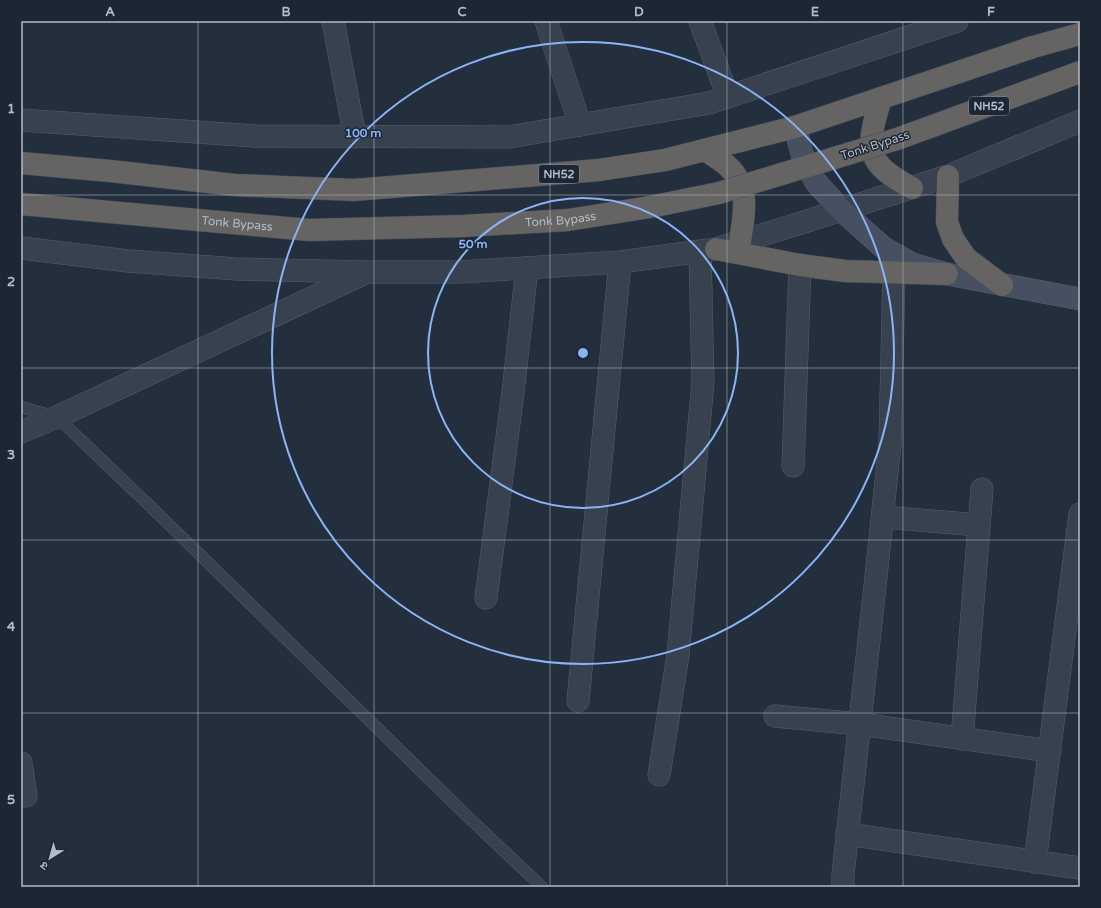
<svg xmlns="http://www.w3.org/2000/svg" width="1101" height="908" viewBox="0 0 1101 908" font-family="'Varela Round','Noto Sans Devanagari',sans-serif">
<rect width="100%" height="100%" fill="#242f3e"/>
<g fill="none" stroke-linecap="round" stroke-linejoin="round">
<g stroke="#565f6c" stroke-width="12">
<path id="service" d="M 21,407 L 57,417 L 151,507 L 466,815 L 542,887"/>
</g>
<g stroke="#565f6c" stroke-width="23">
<path id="minor" d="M 333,21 L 355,137
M 546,21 L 580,125
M 700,21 L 728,97
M 793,466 L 800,265
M 883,517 L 979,525
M 486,598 L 513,392 L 527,268
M 578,701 L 620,262
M 775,716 L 860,724 L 1050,751
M 962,739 L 982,489
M 21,763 L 26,796
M 659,775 L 678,655 L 703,382 L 700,252
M 847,834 L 1080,868
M 1035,862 L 1080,514
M 843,887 L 843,874 L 875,586 L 890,443 L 894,272"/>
</g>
<g stroke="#565f6c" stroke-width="23">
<path id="tertiary" d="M 21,120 L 255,136 L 509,137 L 709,103 L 957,21
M 21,248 L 128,261 L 237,269 L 367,272 L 460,272 L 620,262 L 716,249 L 801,223 L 948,176 L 1080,121
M 21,432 L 57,417 L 363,274"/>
</g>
<g stroke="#565f6c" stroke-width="23">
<path id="secondary" d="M 795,127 L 802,154 L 815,181 L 841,210 L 884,248 L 912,264 L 947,274 L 1080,299"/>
</g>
<g stroke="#434c59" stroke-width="23">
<g id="trunk">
<path d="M 881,98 C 866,148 863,162 912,188"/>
<path d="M 897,139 L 1080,72"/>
<path d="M 705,150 C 715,157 727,163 734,173 C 750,193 743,219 740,242"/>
<path d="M 21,163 L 110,171 L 235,185 L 354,190 L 599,170 L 665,160 L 795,127 L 1033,47 L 1080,34"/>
<path d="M 948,176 L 947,222 L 953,239 L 966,258 L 1002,285"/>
<path id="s1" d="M 21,204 L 309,230 L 463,226 L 568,220 L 650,207 L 719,193"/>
<path d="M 716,249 L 800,265 L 845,271 L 947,274"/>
</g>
</g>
<use href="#service" stroke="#38414e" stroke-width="11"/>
<use href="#minor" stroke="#38414e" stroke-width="22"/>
<use href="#tertiary" stroke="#38414e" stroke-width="22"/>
<use href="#secondary" stroke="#465061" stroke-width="22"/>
<use href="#trunk" stroke="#656462" stroke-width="22"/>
<g stroke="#434c59" stroke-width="23" stroke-linecap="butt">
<path id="trunk-bridge" d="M 719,193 L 897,139"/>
</g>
<use href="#trunk-bridge" stroke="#656462" stroke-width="22"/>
</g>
<path fill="none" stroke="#b4bcc9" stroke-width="1" stroke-opacity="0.55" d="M 198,21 L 198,887M 374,21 L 374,887M 550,21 L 550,887M 727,21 L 727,887M 903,21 L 903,887M 21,195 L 1080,195M 21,368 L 1080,368M 21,540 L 1080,540M 21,713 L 1080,713"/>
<g fill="none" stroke="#8ab4f8" stroke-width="2">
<circle cx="583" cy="353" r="155"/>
<circle cx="583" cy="353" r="311"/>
</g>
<g text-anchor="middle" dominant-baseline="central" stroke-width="3" stroke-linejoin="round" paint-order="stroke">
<g fill="#1d2633" stroke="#878f9c" stroke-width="1">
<rect x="969" y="97" width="40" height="18" rx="3"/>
<rect x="539" y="165" width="40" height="18" rx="3"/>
</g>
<g font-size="11" font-weight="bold" fill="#b4bcc9">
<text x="989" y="106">NH52</text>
<text x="559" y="174">NH52</text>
</g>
<g font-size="12" fill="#b4bcc9" stroke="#1d2633">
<text transform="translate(875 145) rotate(-18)">Tonk Bypass</text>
<text stroke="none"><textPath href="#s1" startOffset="541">Tonk Bypass</textPath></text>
<text stroke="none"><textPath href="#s1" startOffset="217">Tonk Bypass</textPath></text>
</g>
</g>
<circle cx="583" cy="353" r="6" fill="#8ab4f8" stroke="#1d2633" stroke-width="2"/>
<g font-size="12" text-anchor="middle" font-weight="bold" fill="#8ab4f8" stroke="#1d2633" stroke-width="3" stroke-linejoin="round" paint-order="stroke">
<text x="363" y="137">100 m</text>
<text x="473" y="248">50 m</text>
</g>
<rect width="1101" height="908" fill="none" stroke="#1d2633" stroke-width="44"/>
<g transform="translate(50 858) rotate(217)" stroke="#1d2633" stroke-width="3" paint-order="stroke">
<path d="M0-3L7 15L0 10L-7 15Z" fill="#b4bcc9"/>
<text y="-6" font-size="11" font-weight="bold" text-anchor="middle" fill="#b4bcc9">उ</text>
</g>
<rect x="22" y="22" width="1057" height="864" fill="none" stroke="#b4bcc9" stroke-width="1.5"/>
<g font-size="13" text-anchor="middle" font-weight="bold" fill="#b4bcc9">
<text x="110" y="16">A</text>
<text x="286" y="16">B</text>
<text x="462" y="16">C</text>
<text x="639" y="16">D</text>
<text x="815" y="16">E</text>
<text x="991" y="16">F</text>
<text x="11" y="113">1</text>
<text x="11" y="286">2</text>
<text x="11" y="459">3</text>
<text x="11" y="631">4</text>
<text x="11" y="804">5</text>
</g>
</svg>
